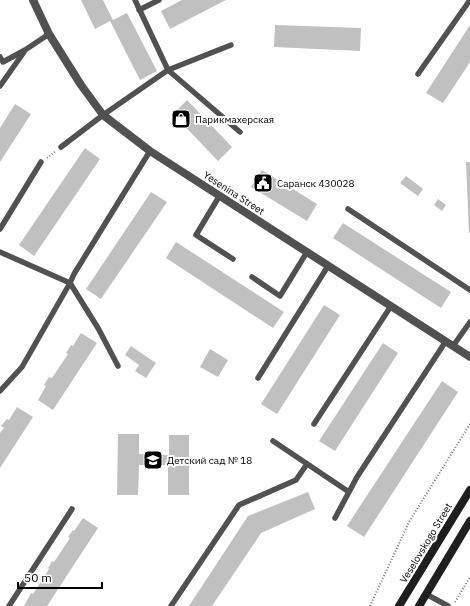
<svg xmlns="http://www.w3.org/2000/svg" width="470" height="606" viewBox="0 0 470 606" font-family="'IBM Plex Sans',sans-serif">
<rect width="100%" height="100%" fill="#fff"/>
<path fill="#c0c0c0" d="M 81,0 L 103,0 L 113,20 L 127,13 L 157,71 L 140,80 L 110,21 L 95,29 Z
M 182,0 L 226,0 L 170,29 L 161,11 Z
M 275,25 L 361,28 L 360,51 L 274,47 Z
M 470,25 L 470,62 L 443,103 L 426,93 Z
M 187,100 L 232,147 L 218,161 L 173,114 Z
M 15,104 L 31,114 L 0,162 L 0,128 Z
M 85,148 L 100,159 L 34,256 L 19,245 Z
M 466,162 L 470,162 L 470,233 L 469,233 Z
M 262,170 L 317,204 L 307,221 L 251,187 Z
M 406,176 L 423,189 L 418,196 L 400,183 Z
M 151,192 L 167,202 L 101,299 L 86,289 Z
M 438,199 L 446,205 L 442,211 L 434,205 Z
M 343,223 L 451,292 L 441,308 L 333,238 Z
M 176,242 L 284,312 L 273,328 L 166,258 Z
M 324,305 L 340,315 L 277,414 L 261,404 Z
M 81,333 L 97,343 L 53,410 L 38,400 L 46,386 L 44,385 L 47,380 L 49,377 L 52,378 L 68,354 L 66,353 L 71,345 L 73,346 Z
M 383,343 L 398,353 L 335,451 L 319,441 Z
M 131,346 L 156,363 L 146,378 L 135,371 L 139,365 L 125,355 Z
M 210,349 L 228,360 L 218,377 L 200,367 Z
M 442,381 L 458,392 L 364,537 L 347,526 Z
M 17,407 L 33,417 L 0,468 L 0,433 L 4,428 L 1,426 L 7,419 L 9,420 Z
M 118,434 L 139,434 L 139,454 L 169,455 L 169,435 L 189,435 L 189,495 L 168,495 L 168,465 L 139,465 L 138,495 L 117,495 Z
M 308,492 L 315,509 L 261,533 L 212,606 L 189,606 L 248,516 Z
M 83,518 L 98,528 L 47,606 L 24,606 L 31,593 L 33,594 L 49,569 L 48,568 L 50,565 L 52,561 L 54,562 L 70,538 L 68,537 L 73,530 L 74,531 Z"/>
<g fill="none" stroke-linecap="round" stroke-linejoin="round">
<path stroke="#737373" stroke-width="2" stroke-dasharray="1 2" stroke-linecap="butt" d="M 47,158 L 56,151
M 455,602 L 470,577
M 370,606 L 409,522 L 470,424"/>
<path stroke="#515151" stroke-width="5.5" d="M 139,10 L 159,0
M 231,45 L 168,70 L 240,132
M 0,57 L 3,62 L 25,50 L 49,34
M 418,74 L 470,0
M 0,86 L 24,52
M 61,147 L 103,115 L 168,70 L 135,0
M 220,195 L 196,235 L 233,259
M 348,209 L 470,290
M 0,229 L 41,162
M 0,252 L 70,283 L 98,328 L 118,366
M 252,277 L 280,296 L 307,252
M 453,346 L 470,322
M 258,378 L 328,266
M 0,391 L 22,367 L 70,283 L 74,274 L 150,151
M 314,424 L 391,306
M 273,441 L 349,492 L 357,477 L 446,341
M 335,518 L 349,492
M 426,594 L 448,606
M 9,606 L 72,509
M 171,606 L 239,505 L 296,480 L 307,464"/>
<path stroke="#515151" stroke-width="8" d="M 33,0 L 49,34 L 81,85 L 103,115 L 150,151 L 470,357"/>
<path stroke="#1e1e1e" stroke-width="8" d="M 399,606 L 470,490
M 419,606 L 470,521"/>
</g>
<defs>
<g id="shop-square" transform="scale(1)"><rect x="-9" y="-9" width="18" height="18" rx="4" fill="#000" stroke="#fff"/><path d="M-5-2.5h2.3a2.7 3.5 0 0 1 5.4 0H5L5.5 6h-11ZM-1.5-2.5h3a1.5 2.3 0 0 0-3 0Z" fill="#fff"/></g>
<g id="civic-square" transform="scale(1)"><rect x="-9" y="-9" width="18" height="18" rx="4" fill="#000" stroke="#fff"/><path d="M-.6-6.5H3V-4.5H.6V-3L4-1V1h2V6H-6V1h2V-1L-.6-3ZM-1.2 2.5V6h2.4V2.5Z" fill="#fff"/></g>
<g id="school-square" transform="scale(1)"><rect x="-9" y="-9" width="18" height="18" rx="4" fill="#000" stroke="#fff"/><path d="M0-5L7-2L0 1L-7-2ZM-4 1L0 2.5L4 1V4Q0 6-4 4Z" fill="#fff"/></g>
</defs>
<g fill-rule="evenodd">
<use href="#shop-square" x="181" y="119"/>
<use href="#civic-square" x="263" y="183"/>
<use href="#school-square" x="153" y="460"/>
</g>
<g text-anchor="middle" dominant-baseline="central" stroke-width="4" stroke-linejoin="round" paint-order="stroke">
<g font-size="10" fill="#000" stroke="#fff" text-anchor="start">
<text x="195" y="119">Парикмахерская</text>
<text x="277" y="183">Саранск 430028</text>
<text x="167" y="460">Детский сад № 18</text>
</g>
<g font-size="10" fill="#000" stroke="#fff">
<text transform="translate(234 193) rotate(33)">Yesenina Street</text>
<text transform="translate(426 543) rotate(-59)">Veselovskogo Street</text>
</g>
</g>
<path d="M18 582v6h84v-6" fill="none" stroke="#000000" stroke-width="2"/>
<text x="24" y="582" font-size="12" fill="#000000" stroke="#ffffff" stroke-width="3" paint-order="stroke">50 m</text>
</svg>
